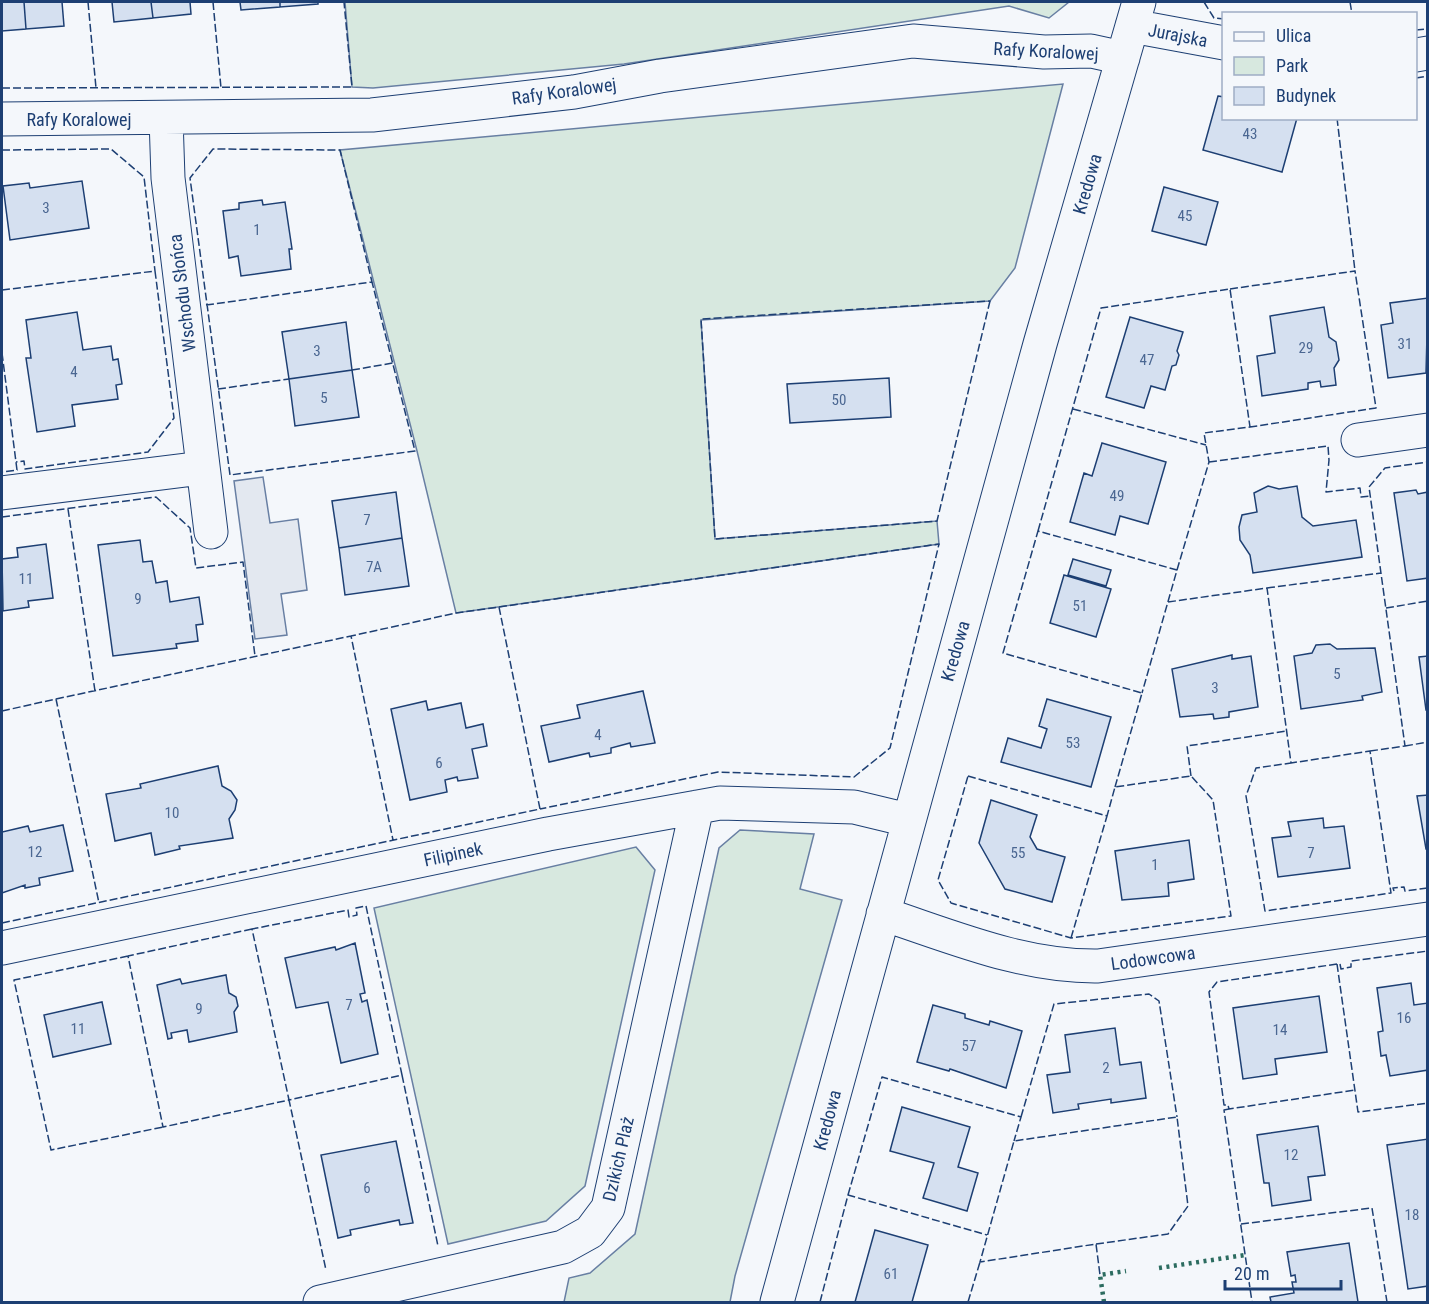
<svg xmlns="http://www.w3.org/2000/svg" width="1429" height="1304" viewBox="0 0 1429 1304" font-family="'Roboto Condensed',sans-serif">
<rect width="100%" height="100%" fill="#f4f7fb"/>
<path fill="#d7e8df" stroke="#687fa3" stroke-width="1.5" d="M 345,2 L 1069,2 L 1049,18 L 1009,6 L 624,64 L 373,88 L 352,87 Z
M 1063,84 L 1015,268 L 990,301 L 701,320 L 715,539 L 937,521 L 939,544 L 456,613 L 417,451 L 340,150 Z
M 740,830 L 814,834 L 800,889 L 842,900 L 735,1276 L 730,1302 L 564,1302 L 569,1278 L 590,1273 L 635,1234 L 719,848 Z
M 636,847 L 655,870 L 585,1186 L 546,1221 L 448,1244 L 374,908 Z"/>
<path fill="#e3e8f0" stroke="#687fa3" stroke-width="1.5" d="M 263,477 L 270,523 L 298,519 L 307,590 L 281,594 L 287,635 L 255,639 L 234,481 Z"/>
<path fill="#d5e0f0" stroke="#1d3f73" stroke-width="1.5" d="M 2,2 L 24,2 L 26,29 L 2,31 Z
M 24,2 L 62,2 L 64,26 L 26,29 Z
M 112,2 L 151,2 L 153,18 L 114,22 Z
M 151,2 L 190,2 L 191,14 L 153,18 Z
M 240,2 L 280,2 L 280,7 L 241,10 Z
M 280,2 L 318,2 L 318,4 L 280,7 Z
M 1218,96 L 1224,97 L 1224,118 L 1297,118 L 1282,172 L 1203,150 Z
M 82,181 L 89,228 L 10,240 L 3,186 L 29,183 L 30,188 Z
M 1164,187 L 1218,202 L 1206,245 L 1152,231 Z
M 262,200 L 263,205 L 285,202 L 292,249 L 289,249 L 291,269 L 241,276 L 238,256 L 229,258 L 223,211 L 239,209 L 239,203 Z
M 1428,298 L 1426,373 L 1388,378 L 1381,325 L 1393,323 L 1390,303 Z
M 1324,307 L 1329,337 L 1336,342 L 1339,360 L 1334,368 L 1336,385 L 1321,387 L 1320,381 L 1308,383 L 1308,389 L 1262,396 L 1257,356 L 1275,353 L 1270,316 Z
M 77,312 L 83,350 L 111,346 L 113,360 L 118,359 L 122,384 L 116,385 L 118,399 L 72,405 L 75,426 L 37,432 L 26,358 L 31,358 L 26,320 Z
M 1130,317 L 1183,332 L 1177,351 L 1179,355 L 1176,365 L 1172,366 L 1165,390 L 1151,386 L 1144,408 L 1106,397 Z
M 346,322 L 352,370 L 289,379 L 282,332 Z
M 352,370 L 359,417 L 295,426 L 289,379 Z
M 889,378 L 891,417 L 790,423 L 787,384 Z
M 1102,443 L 1166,462 L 1148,524 L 1120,516 L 1115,535 L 1070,522 L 1084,473 L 1092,476 Z
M 1268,486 L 1279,489 L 1297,486 L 1302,517 L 1313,526 L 1356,520 L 1362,557 L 1253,573 L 1250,555 L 1240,540 L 1239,527 L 1242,515 L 1257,512 L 1254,493 Z
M 1416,490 L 1418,494 L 1428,492 L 1428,578 L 1407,581 L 1394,493 Z
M 396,492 L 402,538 L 339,548 L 332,501 Z
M 402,538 L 409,586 L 345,595 L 339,548 Z
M 140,540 L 143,562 L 152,561 L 156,583 L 167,581 L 170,602 L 199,597 L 203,624 L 196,625 L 198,641 L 176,644 L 177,648 L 113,656 L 98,545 Z
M 46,544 L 53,598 L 28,601 L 29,607 L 3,611 L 2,559 L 18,557 L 17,548 Z
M 1073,559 L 1111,570 L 1106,586 L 1068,575 Z
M 1064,575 L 1111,589 L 1096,637 L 1050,623 Z
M 1330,644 L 1337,649 L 1375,648 L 1382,692 L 1362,696 L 1363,700 L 1301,709 L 1294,656 L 1312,653 L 1316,645 Z
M 1232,655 L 1232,659 L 1251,656 L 1258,707 L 1229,712 L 1229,717 L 1214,719 L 1213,714 L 1180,717 L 1172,669 Z
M 1428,656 L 1428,710 L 1426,710 L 1419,657 Z
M 643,691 L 655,743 L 631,747 L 630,743 L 611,748 L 611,753 L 590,757 L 589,753 L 549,762 L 541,726 L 580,718 L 577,705 Z
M 1047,699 L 1111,717 L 1091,787 L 1001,762 L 1008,738 L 1041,748 L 1047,729 L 1039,726 Z
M 426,701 L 428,710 L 461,703 L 466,728 L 483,724 L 487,746 L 472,749 L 478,778 L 458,781 L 457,777 L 445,780 L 447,792 L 410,800 L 391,709 Z
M 218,766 L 222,786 L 231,791 L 237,800 L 235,810 L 229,819 L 233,838 L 179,846 L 180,849 L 155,855 L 151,833 L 115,841 L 106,794 L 141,788 L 140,784 Z
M 1428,795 L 1428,849 L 1426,849 L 1417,796 Z
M 991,800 L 1037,815 L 1030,837 L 1037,849 L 1065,857 L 1052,902 L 1005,889 L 979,843 Z
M 1323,818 L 1324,828 L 1344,826 L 1350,868 L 1278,877 L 1272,838 L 1291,836 L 1288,822 Z
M 63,825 L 73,871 L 39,878 L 40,885 L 25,888 L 25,885 L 2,893 L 2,832 L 28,826 L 30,832 Z
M 1189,840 L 1194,879 L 1168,883 L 1169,896 L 1122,900 L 1115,851 Z
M 355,943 L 365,993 L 360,994 L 362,1002 L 367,1000 L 378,1054 L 341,1063 L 328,1002 L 296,1008 L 285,958 L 335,947 L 336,950 Z
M 226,975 L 229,993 L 236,997 L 238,1006 L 234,1012 L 237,1032 L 189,1042 L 187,1030 L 171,1033 L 172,1038 L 168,1039 L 157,985 L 180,979 L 182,984 Z
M 1411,983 L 1414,1005 L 1428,1003 L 1428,1070 L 1390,1076 L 1386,1055 L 1381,1056 L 1378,1032 L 1383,1031 L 1377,988 Z
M 1319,996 L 1327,1052 L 1275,1059 L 1277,1074 L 1243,1079 L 1233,1008 Z
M 102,1002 L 111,1044 L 53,1057 L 44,1015 Z
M 933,1005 L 965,1014 L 965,1018 L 989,1025 L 990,1021 L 1022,1031 L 1006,1088 L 950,1069 L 949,1071 L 917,1062 Z
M 1115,1028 L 1120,1065 L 1141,1062 L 1146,1098 L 1111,1103 L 1111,1099 L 1078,1104 L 1079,1109 L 1053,1113 L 1047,1075 L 1070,1072 L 1065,1035 Z
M 902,1107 L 970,1127 L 958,1167 L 978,1173 L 967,1211 L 923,1198 L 934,1163 L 890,1151 Z
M 1318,1126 L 1325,1175 L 1308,1177 L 1311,1200 L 1272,1206 L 1269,1183 L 1264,1183 L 1257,1135 Z
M 1428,1139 L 1428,1286 L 1408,1289 L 1387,1145 Z
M 396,1141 L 413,1223 L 400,1225 L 399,1220 L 350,1230 L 351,1235 L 338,1238 L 321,1155 Z
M 875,1230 L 928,1245 L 912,1302 L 855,1302 Z
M 1349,1243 L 1358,1302 L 1271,1302 L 1270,1297 L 1294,1293 L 1292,1282 L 1296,1282 L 1295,1275 L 1291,1276 L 1287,1252 Z"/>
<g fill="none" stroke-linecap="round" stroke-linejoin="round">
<g stroke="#1d3f73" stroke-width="35">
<path id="street" d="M 1132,26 L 1224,43
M 1416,55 L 1428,53
M 166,118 L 168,178 L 211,532
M 2,119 L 372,115 L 574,92 L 660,76 L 913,41 L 1044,52 L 1091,51 L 1123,58
M 1358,440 L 1428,430
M 2,493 L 202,468
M 883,914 C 953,937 1023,967 1098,966 L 1428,919
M 2,948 L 548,834 L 720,803 L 854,807 L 908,820
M 320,1302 L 563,1247 L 590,1232 L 608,1208 L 697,807
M 777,1302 L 1040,344 L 1139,2"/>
</g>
<use href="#street" stroke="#f4f7fb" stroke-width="33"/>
<path stroke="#2c6c60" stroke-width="4.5" stroke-dasharray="3 4.5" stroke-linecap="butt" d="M 1159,1268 L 1245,1255
M 1104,1302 L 1100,1275 L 1126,1271"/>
<path stroke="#1d3f73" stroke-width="1.5" stroke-dasharray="8 3" stroke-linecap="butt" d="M 88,2 L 96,88
M 213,2 L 221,88
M 1204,2 L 1214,18 L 1224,19
M 1350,2 L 1352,14
M 1416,30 L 1428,29
M 1416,78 L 1428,76
M 2,88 L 352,87 L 344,2
M 1337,118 L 1355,271
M 2,150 L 111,149 L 144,177 L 155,271
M 1230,289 L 1355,271 L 1376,408 L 1250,427
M 2,290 L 155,271 L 174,418 L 148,452 L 25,469 L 24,461 L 16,462
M 990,301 L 937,521 L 715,539 L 701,319 Z
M 206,305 L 372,282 L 340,150 L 213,149 L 190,178 L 230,475 L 415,451 L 372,282
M 2,353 L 17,470 L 2,472
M 352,370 L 393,363
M 218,389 L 289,379
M 1073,409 L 1206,445
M 1209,462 L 1328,446 L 1329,460 L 1326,492 L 1360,488 L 1361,497 L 1370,496
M 68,509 L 95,691
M 2,517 L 156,497 L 190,528 L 196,568 L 243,562 L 255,656
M 1038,531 L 1101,308 L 1230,289 L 1250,427 L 1204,433 L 1209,462 L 1177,570
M 1267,588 L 1381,573
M 1168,602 L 1267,588 L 1291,763 L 1256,768 L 1246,796 L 1265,911 L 1391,893 L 1370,751 L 1291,763
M 499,607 L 939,544 L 890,748 L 854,777 L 718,772 L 540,809
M 1386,608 L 1428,601
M 56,699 L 351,636
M 2,711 L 56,699 L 99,903
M 1405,746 L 1428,742
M 1370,751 L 1405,746 L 1369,487 L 1385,468 L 1428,462
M 968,776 L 1107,816 L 1115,787 L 1191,776 L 1213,800 L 1231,916 L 1071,938 L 951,903 L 938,880 Z
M 1191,776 L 1187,746 L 1287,731
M 1115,787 L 1142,693 L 1003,653 L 1038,531 L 1177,570 L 1142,693
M 1394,891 L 1393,888 L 1404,887 L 1405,891 L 1428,888
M 366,906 L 402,1075 L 289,1100 L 252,929 L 348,910 L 349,917 L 357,915 L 356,908 Z
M 2,923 L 540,809 L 499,607 L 456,613 L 351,636 L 393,840
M 252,929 L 128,956 L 163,1127 L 289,1100 L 326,1270
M 1071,938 L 1107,816
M 128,956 L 14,980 L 51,1150 L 163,1127
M 1337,964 L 1217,982 L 1209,992 L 1224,1105 L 1228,1105 L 1229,1109 L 1355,1090
M 1337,964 L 1358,1112 L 1428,1103
M 1340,964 L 1341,969 L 1351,967 L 1351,961 L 1428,951
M 402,1075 L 438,1246
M 1229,1109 L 1224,1110 L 1252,1302
M 1021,1117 L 1054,1004 L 1149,994 L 1159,1001 L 1177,1117
M 848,1195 L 882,1077 L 1021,1117 L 1014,1141
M 1241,1224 L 1372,1208 L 1387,1302
M 1096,1244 L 1168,1234 L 1188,1206 L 1177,1117 L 1014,1141 L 980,1262 L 1096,1244 L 1100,1275
M 820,1302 L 848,1195 L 987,1235
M 968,1302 L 980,1262"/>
</g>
<g text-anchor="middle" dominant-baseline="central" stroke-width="4.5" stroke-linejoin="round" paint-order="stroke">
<g font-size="15" fill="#4b6792">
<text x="1250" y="134">43</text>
<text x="46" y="208">3</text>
<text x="1185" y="216">45</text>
<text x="257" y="230">1</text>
<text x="1405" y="344">31</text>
<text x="1306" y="348">29</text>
<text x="317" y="351">3</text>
<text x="1147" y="360">47</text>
<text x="74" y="372">4</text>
<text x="324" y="398">5</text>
<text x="839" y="400">50</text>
<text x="1117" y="496">49</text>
<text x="367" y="520">7</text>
<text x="374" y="567">7A</text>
<text x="26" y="579">11</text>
<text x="138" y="599">9</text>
<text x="1080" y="606">51</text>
<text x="1337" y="674">5</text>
<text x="1215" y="688">3</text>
<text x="598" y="735">4</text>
<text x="1073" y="743">53</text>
<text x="439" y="763">6</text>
<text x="172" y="813">10</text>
<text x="35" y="852">12</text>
<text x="1018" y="853">55</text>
<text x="1311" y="853">7</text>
<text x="1155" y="865">1</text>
<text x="349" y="1005">7</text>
<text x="199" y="1009">9</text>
<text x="1404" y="1018">16</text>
<text x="78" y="1029">11</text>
<text x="1280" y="1030">14</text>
<text x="969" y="1046">57</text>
<text x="1106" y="1068">2</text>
<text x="1291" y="1155">12</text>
<text x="367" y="1188">6</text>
<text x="1412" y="1215">18</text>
<text x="891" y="1274">61</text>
</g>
<g font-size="18" fill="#1d3f73" stroke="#f4f7fb">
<text transform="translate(1178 35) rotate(11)">Jurajska</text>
<text transform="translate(1046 51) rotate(3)">Rafy Koralowej</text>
<text transform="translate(564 91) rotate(-8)">Rafy Koralowej</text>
<text x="79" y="119">Rafy Koralowej</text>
<text transform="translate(1087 184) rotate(-74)">Kredowa</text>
<text transform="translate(182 293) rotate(-97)">Wschodu Słońca</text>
<text transform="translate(955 651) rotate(-74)">Kredowa</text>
<text transform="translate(453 854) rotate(-12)">Filipinek</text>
<text transform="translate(1153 958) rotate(-8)">Lodowcowa</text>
<text transform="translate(827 1120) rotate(-75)">Kredowa</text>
<text transform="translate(618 1159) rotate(-77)">Dzikich Plaż</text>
</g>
</g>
<rect width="1429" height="1304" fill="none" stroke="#1d3f73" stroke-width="6"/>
<rect x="1222" y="12" width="195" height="108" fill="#f4f7fb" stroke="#9eadc5" stroke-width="1.5"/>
<rect x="1234" y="32" width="30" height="9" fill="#f4f7fb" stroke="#9eadc5" stroke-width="1.5"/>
<text x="1276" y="42" font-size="18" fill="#1d3f73">Ulica</text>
<rect x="1234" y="57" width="30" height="18" fill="#d7e8df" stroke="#9eadc5" stroke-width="1.5"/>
<text x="1276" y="72" font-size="18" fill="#1d3f73">Park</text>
<rect x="1234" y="87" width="30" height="18" fill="#d5e0f0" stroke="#9eadc5" stroke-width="1.5"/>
<text x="1276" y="102" font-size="18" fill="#1d3f73">Budynek</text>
<path d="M1225 1280v9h116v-9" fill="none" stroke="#1d3f73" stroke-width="3"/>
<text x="1234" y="1280" font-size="18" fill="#1d3f73" stroke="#f4f7fb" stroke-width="4.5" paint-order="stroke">20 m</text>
</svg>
